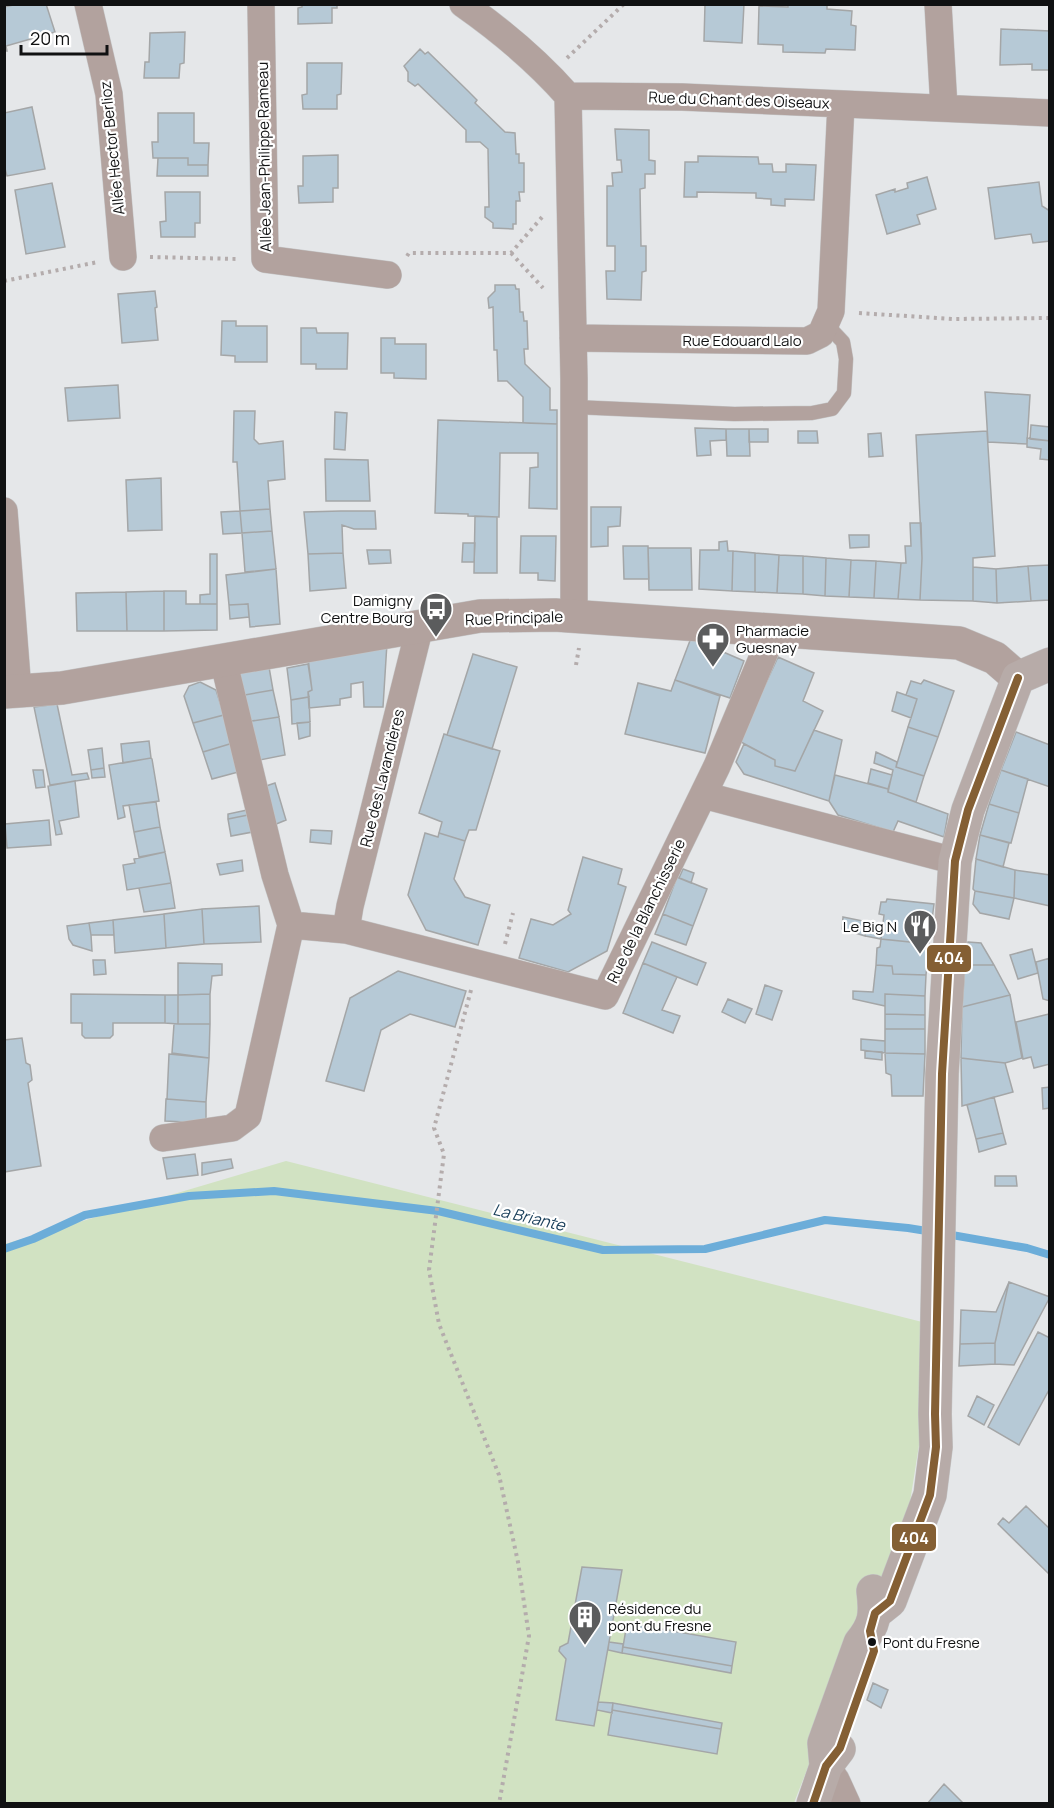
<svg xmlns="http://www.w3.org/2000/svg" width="1054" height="1808" viewBox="0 0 1054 1808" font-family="Manrope,sans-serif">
<rect width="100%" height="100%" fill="#e5e7e9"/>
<path fill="#d1e2c2" d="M 286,1161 L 938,1326 L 909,1508 L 794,1803 L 5,1804 L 5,1244 Z"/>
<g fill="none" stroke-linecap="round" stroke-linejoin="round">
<path stroke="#6cadd9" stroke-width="8" d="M 946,1234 L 1027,1248 L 1050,1255
M 4,1249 L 33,1239 L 85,1215 L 189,1196 L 274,1191 L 438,1211 L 603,1250 L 705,1249 L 825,1220 L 908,1228 L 933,1232"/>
</g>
<path fill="#b6c9d6" stroke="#a4a6a7" stroke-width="1.5" d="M 18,4 L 46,4 L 55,32 L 6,46 L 7,51 L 4,51 L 4,7 Z
M 302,4 L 337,4 L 337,8 L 332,8 L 332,23 L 298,24 L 298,8 L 302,7 Z
M 705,4 L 744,4 L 742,43 L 704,41 Z
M 788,4 L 827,4 L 827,9 L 852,11 L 851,25 L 856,26 L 855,50 L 826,49 L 825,53 L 783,52 L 783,45 L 758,44 L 759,6 L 788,7 Z
M 1001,29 L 1050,31 L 1050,70 L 1032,70 L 1032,64 L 1000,65 Z
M 185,32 L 184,63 L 180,64 L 179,78 L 144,78 L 145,62 L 149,62 L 150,33 Z
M 420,49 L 425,54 L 428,52 L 467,90 L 477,100 L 475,103 L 505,132 L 515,133 L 516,154 L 519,154 L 519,163 L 524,163 L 524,192 L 519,192 L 520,201 L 516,201 L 516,224 L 513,224 L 513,229 L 493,228 L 493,223 L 485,217 L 485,207 L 489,207 L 488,149 L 480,142 L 466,142 L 466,130 L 418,84 L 415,86 L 408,81 L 408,72 L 404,66 Z
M 307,63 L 342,63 L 341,94 L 337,95 L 337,109 L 303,109 L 302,95 L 307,94 Z
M 32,107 L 45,169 L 7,176 L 4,165 L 4,113 Z
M 158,113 L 194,113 L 194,143 L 209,143 L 208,165 L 188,165 L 188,158 L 153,158 L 152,142 L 158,142 Z
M 615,129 L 649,130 L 649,160 L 655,161 L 655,174 L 645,174 L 645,188 L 640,189 L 641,246 L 646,246 L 646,271 L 642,272 L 641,300 L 607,299 L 606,271 L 615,271 L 615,246 L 607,246 L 607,186 L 613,186 L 612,173 L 622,172 L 621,160 L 617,160 Z
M 338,155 L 338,188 L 333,188 L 333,202 L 299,203 L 298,186 L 303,186 L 303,156 Z
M 698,156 L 758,157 L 759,164 L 772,164 L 773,172 L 786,172 L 786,164 L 816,165 L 814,200 L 785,199 L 785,206 L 771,205 L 771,199 L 756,198 L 756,193 L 697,192 L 697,197 L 684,197 L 685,162 L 698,162 Z
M 158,158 L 188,158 L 188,165 L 208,165 L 208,176 L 157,176 Z
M 927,177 L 936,209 L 917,215 L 920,224 L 887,234 L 876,195 L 895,189 L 895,192 L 908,188 L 907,183 Z
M 1039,182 L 1042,206 L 1050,211 L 1050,241 L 1033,243 L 1031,234 L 995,239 L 988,188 Z
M 52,183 L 65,247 L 26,254 L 15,190 Z
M 165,192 L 200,192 L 200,223 L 195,223 L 195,237 L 161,237 L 160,222 L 166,221 Z
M 495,285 L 515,285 L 516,289 L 519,289 L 520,312 L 523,312 L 524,321 L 527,321 L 528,349 L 524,349 L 525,364 L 550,388 L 550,410 L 557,410 L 557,424 L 523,423 L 523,397 L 507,381 L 498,381 L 497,350 L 494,350 L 493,307 L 489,308 L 488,298 L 495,291 Z
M 155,291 L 157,307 L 155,308 L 158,340 L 122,343 L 118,294 Z
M 222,321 L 236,321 L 236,326 L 267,326 L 267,362 L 235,362 L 235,356 L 221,355 Z
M 301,328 L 316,328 L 317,333 L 348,333 L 347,369 L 316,369 L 316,364 L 301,364 Z
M 381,338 L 395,338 L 395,344 L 426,344 L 426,379 L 394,378 L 394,373 L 381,373 Z
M 118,385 L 120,418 L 68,421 L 65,388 Z
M 985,392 L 1030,395 L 1027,444 L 988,442 Z
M 234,411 L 255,411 L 254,439 L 259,444 L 283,441 L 285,479 L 268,481 L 270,509 L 240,511 L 237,462 L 233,462 Z
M 335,412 L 347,413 L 345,450 L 334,449 Z
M 438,420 L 557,424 L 557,509 L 529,508 L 530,468 L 538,467 L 538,453 L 500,453 L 499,517 L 468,516 L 468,514 L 435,513 Z
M 1031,425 L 1050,427 L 1050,441 L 1030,439 Z
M 695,428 L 726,429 L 726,440 L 710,441 L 711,455 L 697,456 Z
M 726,429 L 749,429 L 750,456 L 727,456 Z
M 749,429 L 768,429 L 768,442 L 749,442 Z
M 798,431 L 817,431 L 818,443 L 798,443 Z
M 987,431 L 995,556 L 973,558 L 973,601 L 920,600 L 922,558 L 916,435 Z
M 881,433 L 883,456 L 869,457 L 868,434 Z
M 1027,438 L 1050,441 L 1050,460 L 1040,459 L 1041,449 L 1027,447 Z
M 325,459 L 368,460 L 370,501 L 326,501 Z
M 161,478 L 162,530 L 128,531 L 126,480 Z
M 591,507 L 621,507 L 620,526 L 608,527 L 608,546 L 591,547 Z
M 270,509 L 272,531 L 242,533 L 240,511 Z
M 240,511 L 242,533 L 223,534 L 221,512 Z
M 341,511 L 375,511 L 376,529 L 354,529 L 342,525 L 343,553 L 308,554 L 304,512 Z
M 475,516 L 497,517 L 497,573 L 474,573 Z
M 910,523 L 921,523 L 922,558 L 920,600 L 898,599 L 901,563 L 906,563 L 905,546 L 911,546 Z
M 272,531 L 276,569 L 245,572 L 242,533 Z
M 849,535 L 869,535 L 869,547 L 850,548 Z
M 521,536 L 556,536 L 555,581 L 538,580 L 538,573 L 520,573 Z
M 727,541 L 728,551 L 733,551 L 732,591 L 699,589 L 700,550 L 719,550 L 719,542 Z
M 463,543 L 475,543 L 474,562 L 462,562 Z
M 623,546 L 648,546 L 649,579 L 624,579 Z
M 648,548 L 691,548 L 692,590 L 649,590 Z
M 367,550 L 390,550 L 391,563 L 369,564 Z
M 733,551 L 755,553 L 755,592 L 732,591 Z
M 343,553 L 346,588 L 310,591 L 308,554 Z
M 755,553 L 779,555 L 777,593 L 755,592 Z
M 210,554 L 217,554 L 217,604 L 200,604 L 200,595 L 210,594 Z
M 779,555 L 803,556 L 803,594 L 777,593 Z
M 803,556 L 826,558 L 825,596 L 803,594 Z
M 826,558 L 851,560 L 849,597 L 825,596 Z
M 851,560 L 876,561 L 874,598 L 849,597 Z
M 876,561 L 901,563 L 898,599 L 874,598 Z
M 1050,565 L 1050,600 L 1031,601 L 1028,566 Z
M 1028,566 L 1031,601 L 997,603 L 996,569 Z
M 973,567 L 996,569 L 997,603 L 973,601 Z
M 276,569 L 280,624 L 250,627 L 248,604 L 229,605 L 226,575 Z
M 164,591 L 164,631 L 127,631 L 126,592 Z
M 164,591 L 186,591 L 186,604 L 217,604 L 217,630 L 164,631 Z
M 126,592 L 127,631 L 77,631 L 76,593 Z
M 248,604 L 249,617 L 230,619 L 229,605 Z
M 691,638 L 744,661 L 730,698 L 675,680 Z
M 387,643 L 383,707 L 364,707 L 363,682 L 351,684 L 351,697 L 340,699 L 340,705 L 309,708 L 308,692 L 312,690 L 308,658 Z
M 473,654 L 517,667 L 492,749 L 447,735 Z
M 778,657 L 814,673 L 803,701 L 823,711 L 795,771 L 775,766 L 775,760 L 739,741 Z
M 308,664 L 312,690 L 308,692 L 309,697 L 291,700 L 287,668 Z
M 269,667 L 273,690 L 239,696 L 235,673 Z
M 675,680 L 720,696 L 705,753 L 625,734 L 638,683 L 671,691 Z
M 924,680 L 954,691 L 938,737 L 908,727 L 917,699 L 906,695 L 911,681 L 921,684 Z
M 200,682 L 216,690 L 224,715 L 193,723 L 184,696 L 189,686 Z
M 273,690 L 279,717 L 245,722 L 239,696 Z
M 897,692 L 917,699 L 911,718 L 892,711 Z
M 309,697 L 310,722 L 292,724 L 291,700 Z
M 57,704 L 72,775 L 87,773 L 89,779 L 50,785 L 34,707 Z
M 224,715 L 233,743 L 203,752 L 193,723 Z
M 279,717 L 285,755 L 255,761 L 245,722 Z
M 310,722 L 310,736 L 299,739 L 297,723 Z
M 908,727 L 938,737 L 924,776 L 896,767 Z
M 814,730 L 842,740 L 829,801 L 744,774 L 736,762 L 744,744 L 775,760 L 775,766 L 795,771 Z
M 1016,732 L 1050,745 L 1050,787 L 1001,770 Z
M 444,734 L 500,751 L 476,830 L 469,830 L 465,841 L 439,833 L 442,822 L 419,813 Z
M 149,741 L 151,758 L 123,763 L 121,744 Z
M 233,743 L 242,771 L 212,779 L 203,752 Z
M 102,748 L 104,768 L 91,770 L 88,750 Z
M 876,752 L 897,762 L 896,767 L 924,776 L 916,802 L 888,792 L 893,770 L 874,763 Z
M 151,758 L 152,759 L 159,801 L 123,806 L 125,817 L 118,819 L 109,765 Z
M 104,768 L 105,777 L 92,778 L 91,770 Z
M 871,769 L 892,775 L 888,789 L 868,783 Z
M 33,770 L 43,770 L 45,787 L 36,788 Z
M 1001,770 L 1028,779 L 1019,813 L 989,804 Z
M 835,775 L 888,789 L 888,792 L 948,814 L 944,837 L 898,821 L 893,832 L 838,815 L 829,801 Z
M 75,781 L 79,817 L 59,821 L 62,834 L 56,835 L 48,786 Z
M 275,783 L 286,820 L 274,825 L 263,787 Z
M 156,802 L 160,827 L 134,832 L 129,805 Z
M 989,804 L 1019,813 L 1011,843 L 980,835 Z
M 252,809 L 253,814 L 228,819 L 228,814 Z
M 253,814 L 258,831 L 231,836 L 228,819 Z
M 49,820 L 51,845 L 7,848 L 5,824 Z
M 160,827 L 165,852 L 139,857 L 134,832 Z
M 311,830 L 332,831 L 331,844 L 310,842 Z
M 425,833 L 438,837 L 439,833 L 465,841 L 454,879 L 465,897 L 490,905 L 478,945 L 426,930 L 408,895 Z
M 980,835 L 1009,843 L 1003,867 L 976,859 Z
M 165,852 L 171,883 L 127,890 L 123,865 L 135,863 L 134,859 Z
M 583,857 L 622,869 L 618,884 L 626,887 L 607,951 L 568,972 L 519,958 L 531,919 L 553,925 L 571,914 L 568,910 Z
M 976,859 L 1015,870 L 1014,898 L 975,891 L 973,889 Z
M 242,860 L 243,871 L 220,875 L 217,864 Z
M 683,869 L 694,873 L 691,883 L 679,878 Z
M 1015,870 L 1050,875 L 1050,906 L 1014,898 Z
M 677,877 L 707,889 L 693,926 L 663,914 Z
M 171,883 L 175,908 L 144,912 L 139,888 Z
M 975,891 L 1014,898 L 1009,919 L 980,913 L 973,904 Z
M 887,899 L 934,904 L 929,944 L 881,939 L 884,915 L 879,914 L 881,902 L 886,902 Z
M 259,906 L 261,942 L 204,944 L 202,909 Z
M 202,909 L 204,944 L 166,948 L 164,914 Z
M 164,914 L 166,948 L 115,953 L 113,920 Z
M 663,914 L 693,926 L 686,945 L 655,934 Z
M 843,917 L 868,922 L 865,936 L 842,929 Z
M 113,920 L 114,935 L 91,935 L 89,923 Z
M 868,922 L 883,925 L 881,939 L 865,936 Z
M 89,923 L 91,935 L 92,951 L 73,945 L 69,939 L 67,926 Z
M 881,939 L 929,944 L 926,975 L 893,974 L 892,966 L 876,965 L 877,948 L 880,947 Z
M 652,942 L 706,963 L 697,985 L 643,963 Z
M 968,942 L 981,943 L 994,965 L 965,965 Z
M 1032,949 L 1038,973 L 1018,979 L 1010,955 Z
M 1050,958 L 1050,1001 L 1043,999 L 1036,962 Z
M 93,960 L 105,960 L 106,974 L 94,975 Z
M 178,963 L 222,964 L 222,975 L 212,976 L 210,994 L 178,995 Z
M 643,963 L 677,977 L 662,1010 L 680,1016 L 673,1033 L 623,1013 Z
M 876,965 L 892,966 L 893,974 L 926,975 L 925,996 L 885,994 L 885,1006 L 853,999 L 853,991 L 873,992 Z
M 965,965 L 994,965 L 1010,995 L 962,1007 Z
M 398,971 L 466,991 L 455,1027 L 410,1014 L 381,1030 L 364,1091 L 326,1081 L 350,998 Z
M 765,985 L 782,991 L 772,1020 L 756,1014 Z
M 71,994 L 165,995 L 165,1023 L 113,1023 L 113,1035 L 110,1038 L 85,1038 L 82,1035 L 82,1023 L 71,1023 Z
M 210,994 L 210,1024 L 178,1024 L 178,995 Z
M 885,994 L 925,996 L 925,1015 L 885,1014 Z
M 165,995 L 178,995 L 178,1024 L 165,1023 Z
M 1010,995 L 1022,1058 L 1005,1063 L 961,1058 L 962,1007 Z
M 728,999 L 752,1009 L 745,1023 L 722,1012 Z
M 885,1014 L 925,1015 L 925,1029 L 885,1029 Z
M 1049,1014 L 1050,1064 L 1034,1068 L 1031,1057 L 1023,1059 L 1016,1022 Z
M 174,1024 L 210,1024 L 209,1058 L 172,1053 Z
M 885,1029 L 925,1029 L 925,1054 L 885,1053 Z
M 22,1038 L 26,1063 L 30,1065 L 32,1080 L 28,1083 L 41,1166 L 4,1172 L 4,1040 Z
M 861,1039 L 885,1041 L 885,1053 L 861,1050 Z
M 865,1051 L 882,1052 L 882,1060 L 865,1058 Z
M 885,1053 L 925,1054 L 923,1096 L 892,1096 L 891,1075 L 886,1073 Z
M 169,1054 L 209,1058 L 206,1102 L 167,1099 Z
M 961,1058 L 1005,1063 L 1013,1092 L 962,1106 Z
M 1050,1087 L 1050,1108 L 1043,1109 L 1042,1088 Z
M 994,1097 L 1003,1133 L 976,1139 L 967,1105 Z
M 166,1099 L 206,1102 L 206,1123 L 165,1121 Z
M 1003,1133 L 1006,1144 L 979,1152 L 976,1139 Z
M 195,1154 L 198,1175 L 167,1179 L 163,1158 Z
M 231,1159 L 233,1168 L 202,1175 L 202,1163 Z
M 995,1176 L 1016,1176 L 1017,1186 L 995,1186 Z
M 1009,1282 L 1050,1297 L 1014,1365 L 995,1364 L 995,1343 Z
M 1009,1282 L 995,1343 L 960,1344 L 961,1310 L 996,1312 Z
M 1038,1332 L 1050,1338 L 1050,1388 L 1019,1445 L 988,1427 Z
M 995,1343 L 995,1364 L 959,1366 L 960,1344 Z
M 977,1396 L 994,1405 L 984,1425 L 968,1416 Z
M 1026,1506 L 1050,1529 L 1050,1575 L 998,1524 L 1003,1518 L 1009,1523 Z
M 582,1567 L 622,1570 L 594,1726 L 556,1720 L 566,1659 L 559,1651 L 560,1647 L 568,1643 Z
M 627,1623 L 736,1642 L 732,1666 L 623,1647 Z
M 609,1642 L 623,1644 L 622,1653 L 608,1650 Z
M 623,1647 L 732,1666 L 731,1673 L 622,1653 Z
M 873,1683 L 888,1690 L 881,1708 L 867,1700 Z
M 598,1702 L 613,1703 L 612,1713 L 597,1710 Z
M 613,1703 L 722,1723 L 721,1729 L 612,1710 Z
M 612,1710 L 721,1729 L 717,1754 L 608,1735 Z
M 944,1784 L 964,1804 L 927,1804 Z"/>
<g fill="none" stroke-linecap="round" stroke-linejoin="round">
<g stroke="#c4c5c6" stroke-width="15">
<path id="service" d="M 574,407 L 734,414 L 812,413 L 832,409 L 844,393 L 846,359 L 843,342 L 826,324"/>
</g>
<g stroke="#c4c5c6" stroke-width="28">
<path id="minor" d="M 88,4 L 109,94 L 123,257
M 261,4 L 265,259 L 388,275
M 463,4 C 500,30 538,62 568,96 L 682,97 L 1050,113
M 938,4 L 944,108
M 568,96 L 574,379 L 574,616
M 573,338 L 807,341 L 821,334 L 831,311 L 841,104
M 4,511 L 18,691
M 223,659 L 275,875 L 291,925 L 346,930 L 605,996 L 717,766 L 774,630
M 703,795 L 955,861
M 346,930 L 350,906 L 420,626
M 163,1138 L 232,1128 L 248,1116 L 291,925
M 826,1766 L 836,1780 L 847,1804"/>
</g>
<g stroke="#c4c5c6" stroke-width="34">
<path id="tertiary" d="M 4,692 L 62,688 L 480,616 L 555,615 L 959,643 L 995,658 L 1018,678"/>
</g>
<g stroke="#c4c5c6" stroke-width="34">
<path id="secondary" d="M 875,1613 L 890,1601 L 930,1495 L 936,1447 L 935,1414 L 942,1074 L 955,861 L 968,810 L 1018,678 L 1050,664
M 826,1766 L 824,1743 L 860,1643 C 875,1625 876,1614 873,1591
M 813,1804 L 826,1766 L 839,1749"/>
</g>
<path stroke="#b4acac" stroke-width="4" stroke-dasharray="3 4.5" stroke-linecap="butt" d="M 567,58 L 624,4
M 511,253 L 543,288
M 407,256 L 409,253 L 511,253 L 543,216
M 150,257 L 238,259
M 4,281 L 98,262
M 859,313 L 953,319 L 1050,318
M 576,665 L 579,648
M 505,944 L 513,913
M 471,990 L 434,1128 L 444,1154 L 429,1270 L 439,1324 L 499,1475 L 518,1562 L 529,1636 L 499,1804"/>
<use href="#service" stroke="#b2a29e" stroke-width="14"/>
<use href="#minor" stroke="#b2a29e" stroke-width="27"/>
<use href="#tertiary" stroke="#b2a29e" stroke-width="33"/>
<use href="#secondary" stroke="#b7aba8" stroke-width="33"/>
<g stroke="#fff" stroke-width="12">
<path id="bus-1" d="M 813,1804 L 826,1766 L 840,1748 L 874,1651 L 870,1631 L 875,1613 L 890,1601 L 930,1495 L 936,1447 L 935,1414 L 942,1074 L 955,861 L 968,810 L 1018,678"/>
</g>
<use href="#bus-1" stroke="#845f34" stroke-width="8"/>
</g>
<defs>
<g id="bus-pin" transform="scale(1.725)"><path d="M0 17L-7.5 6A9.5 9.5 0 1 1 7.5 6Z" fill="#5b5c5d" stroke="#fff"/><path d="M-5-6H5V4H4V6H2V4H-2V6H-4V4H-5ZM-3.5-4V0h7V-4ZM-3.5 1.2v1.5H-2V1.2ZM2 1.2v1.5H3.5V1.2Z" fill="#fff"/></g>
<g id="pharmacy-pin" transform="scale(1.725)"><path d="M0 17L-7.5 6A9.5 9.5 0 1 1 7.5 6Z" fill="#5b5c5d" stroke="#fff"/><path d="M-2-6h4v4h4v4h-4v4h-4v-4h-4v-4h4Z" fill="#fff"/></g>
<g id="restaurant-pin" transform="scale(1.725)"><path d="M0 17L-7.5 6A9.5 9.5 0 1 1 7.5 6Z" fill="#5b5c5d" stroke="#fff"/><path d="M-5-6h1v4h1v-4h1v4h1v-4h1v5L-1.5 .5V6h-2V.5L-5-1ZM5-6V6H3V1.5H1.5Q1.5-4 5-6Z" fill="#fff"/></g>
<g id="building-pin" transform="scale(1.725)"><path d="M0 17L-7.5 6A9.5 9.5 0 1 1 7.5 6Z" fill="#5b5c5d" stroke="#fff"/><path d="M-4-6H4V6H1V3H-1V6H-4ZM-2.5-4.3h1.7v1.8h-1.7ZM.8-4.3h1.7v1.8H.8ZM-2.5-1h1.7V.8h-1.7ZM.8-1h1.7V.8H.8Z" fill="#fff"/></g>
</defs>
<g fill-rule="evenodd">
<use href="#bus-pin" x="436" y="609"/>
<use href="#pharmacy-pin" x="713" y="639"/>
<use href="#restaurant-pin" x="920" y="926"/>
<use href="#building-pin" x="585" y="1617"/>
</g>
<circle fill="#101112" stroke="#fff" stroke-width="2" cx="872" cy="1642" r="5"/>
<g text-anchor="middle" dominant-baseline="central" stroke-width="4.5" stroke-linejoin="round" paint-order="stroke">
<g font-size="14" fill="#101112" stroke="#fff" text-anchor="start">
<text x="883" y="1642">Pont du Fresne</text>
</g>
<g font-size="15" fill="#101112" stroke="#fff">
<text transform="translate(739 100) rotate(2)">Rue du Chant des Oiseaux</text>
<text transform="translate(112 148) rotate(-96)">Allée Hector Berlioz</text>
<text transform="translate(264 157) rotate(-91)">Allée Jean-Philippe Rameau</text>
<text x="742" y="340">Rue Edouard Lalo</text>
<text transform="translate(514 618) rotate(-2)">Rue Principale</text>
<text transform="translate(382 778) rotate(-76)">Rue des Lavandières</text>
<text transform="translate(646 911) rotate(-64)">Rue de la Blanchisserie</text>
</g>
<g font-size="15" fill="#101112" stroke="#fff" text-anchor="end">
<text x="413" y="600">Damigny<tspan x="413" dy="17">Centre Bourg</tspan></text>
<text x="736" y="630" text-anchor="start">Pharmacie<tspan x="736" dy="17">Guesnay</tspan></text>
<text x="897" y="926">Le Big N</text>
<text x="608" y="1608" text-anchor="start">Résidence du<tspan x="608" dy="17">pont du Fresne</tspan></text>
</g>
<g font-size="16" font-style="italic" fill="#1d425d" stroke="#fff">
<text transform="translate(529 1217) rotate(13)">La Briante</text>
</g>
</g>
<g stroke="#fff" stroke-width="2">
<rect x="926" y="944" width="46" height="29" rx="6" fill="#845f34"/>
<rect x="891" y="1523" width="46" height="29" rx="6" fill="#845f34"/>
</g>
<g font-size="16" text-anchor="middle" font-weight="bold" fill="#fff">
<text x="949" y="964">404</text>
<text x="914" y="1544">404</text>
</g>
<rect width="1054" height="1808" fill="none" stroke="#101112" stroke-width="12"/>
<path d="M21 45v9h86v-9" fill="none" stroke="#101112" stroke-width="3"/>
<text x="30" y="45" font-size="18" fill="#101112" stroke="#ffffff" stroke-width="4.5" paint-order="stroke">20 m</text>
</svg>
